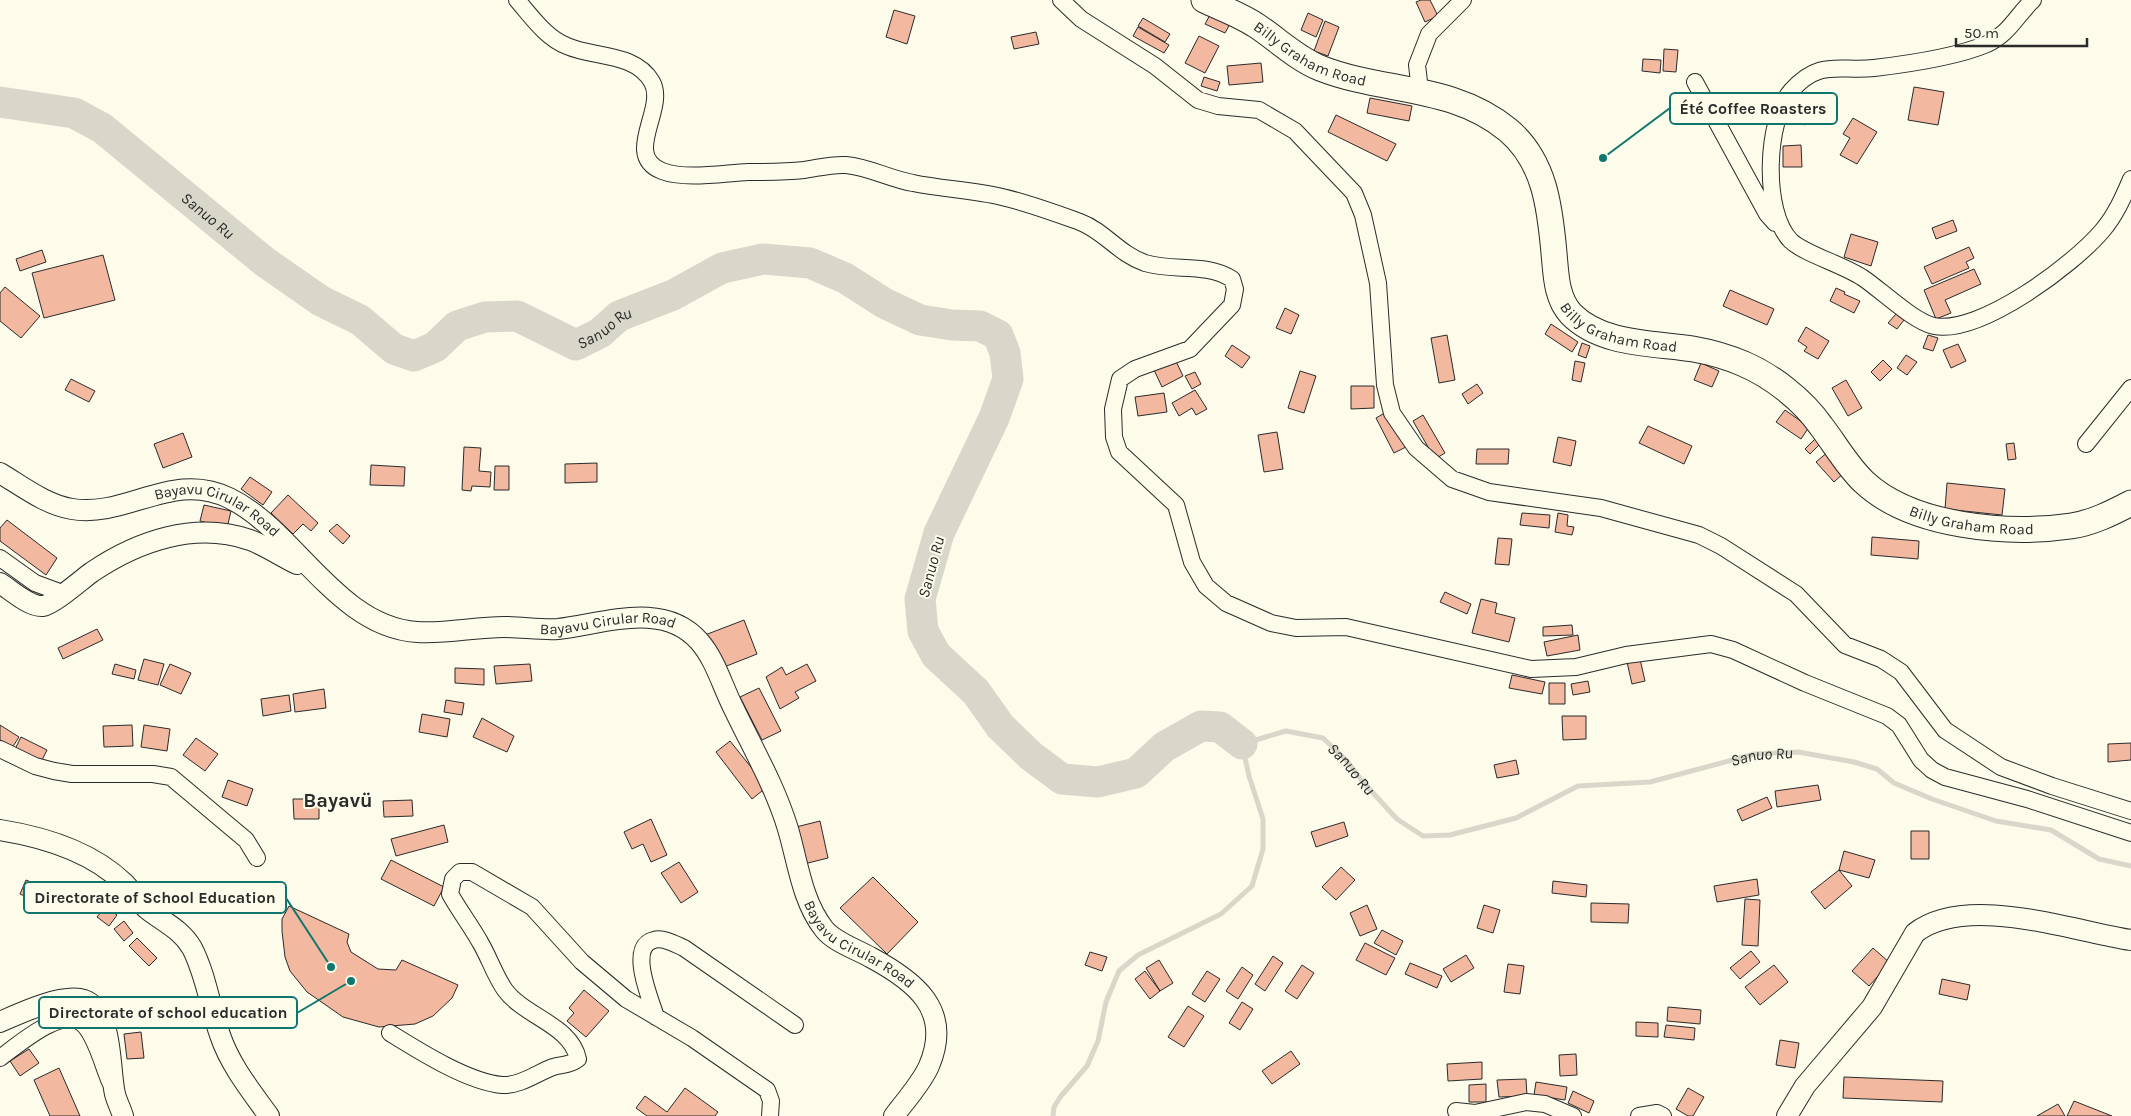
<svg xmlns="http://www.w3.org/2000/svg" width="2131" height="1116" viewBox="0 0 2131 1116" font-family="Karla,sans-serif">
<rect width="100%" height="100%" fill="#fdfbea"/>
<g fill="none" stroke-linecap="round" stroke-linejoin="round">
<path stroke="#d8d7c9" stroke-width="5" id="s1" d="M 1053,1116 L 1054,1107 L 1061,1096 L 1087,1066 L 1098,1041 L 1106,1002 L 1119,971 L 1138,955 L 1221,914 L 1252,886 L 1263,849 L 1263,819 L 1249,776 L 1242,744 L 1286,731 L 1323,738 L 1347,761 L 1363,782 L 1397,819 L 1423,836 L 1450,835 L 1516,818 L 1578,786 L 1650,782 L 1755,754 L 1798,752 L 1854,762 L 1877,769 L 1894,783 L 1932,799 L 1996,821 L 2051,830 L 2099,859 L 2131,866"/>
<path stroke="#d8d7c9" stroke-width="31" id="s2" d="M 0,102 L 74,113 L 102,128 L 265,262 L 321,301 L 360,320 L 394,349 L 414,356 L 435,347 L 457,326 L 485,317 L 517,316 L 576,345 L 600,333 L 619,316 L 673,295 L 722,268 L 763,259 L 810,263 L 845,278 L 884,303 L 920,320 L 952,325 L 980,326 L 998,335 L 1005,353 L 1008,379 L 994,418 L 939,533 L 920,599 L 923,631 L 936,655 L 976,692 L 1000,726 L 1031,756 L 1062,779 L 1098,782 L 1136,773 L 1164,747 L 1201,726 L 1220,727 L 1242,744"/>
</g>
<path fill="#f2b8a0" stroke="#2b2b2b" d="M 1421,0 L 1430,0 L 1438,16 L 1425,22 L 1416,2 Z
M 894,10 L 915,16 L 907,44 L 886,37 Z
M 1308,13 L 1323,20 L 1316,37 L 1301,30 Z
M 1210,15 L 1230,24 L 1225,33 L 1205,24 Z
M 1143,18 L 1170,34 L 1165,42 L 1138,26 Z
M 1325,21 L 1339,27 L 1328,56 L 1314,51 Z
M 1138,27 L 1169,45 L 1164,53 L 1133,36 Z
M 1036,32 L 1039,44 L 1014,49 L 1011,37 Z
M 1199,36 L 1219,46 L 1205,73 L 1185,63 Z
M 1664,49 L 1678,50 L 1676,72 L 1663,71 Z
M 1643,59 L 1661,60 L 1660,73 L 1642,71 Z
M 1261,63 L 1263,82 L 1229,85 L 1227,66 Z
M 1204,77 L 1220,82 L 1217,91 L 1201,86 Z
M 1914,87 L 1944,92 L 1938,125 L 1908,120 Z
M 1806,92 L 1819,99 L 1805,125 L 1791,118 Z
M 1370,98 L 1412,106 L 1409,121 L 1367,113 Z
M 1336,115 L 1396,144 L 1387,161 L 1328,132 Z
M 1853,118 L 1877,132 L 1857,164 L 1840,155 L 1850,138 L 1843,134 Z
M 1801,145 L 1802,167 L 1783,167 L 1783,146 Z
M 1953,220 L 1957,231 L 1936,239 L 1932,228 Z
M 1851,234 L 1878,242 L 1871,266 L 1844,257 Z
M 1969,247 L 1974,258 L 1966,262 L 1969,268 L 1932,284 L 1924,267 Z
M 42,250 L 46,262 L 20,271 L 16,259 Z
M 103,255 L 115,300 L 44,318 L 32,273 Z
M 1974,269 L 1981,284 L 1945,300 L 1951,313 L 1936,319 L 1924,290 Z
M 5,287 L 40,316 L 21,338 L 0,321 L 0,293 Z
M 1836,288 L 1845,292 L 1844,294 L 1860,301 L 1854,313 L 1830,301 Z
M 1730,290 L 1774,309 L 1767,325 L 1723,306 Z
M 1285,308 L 1299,315 L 1291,334 L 1276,328 Z
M 1896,314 L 1904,320 L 1897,329 L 1888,323 Z
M 1551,324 L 1578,342 L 1572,352 L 1545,334 Z
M 1806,327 L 1829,341 L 1818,359 L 1804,351 L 1807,347 L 1798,341 Z
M 1447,335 L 1455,380 L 1439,383 L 1431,338 Z
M 1928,335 L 1938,338 L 1933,351 L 1923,348 Z
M 1582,343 L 1590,346 L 1586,358 L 1578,355 Z
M 1958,344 L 1966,361 L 1951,368 L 1943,350 Z
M 1232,345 L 1250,357 L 1242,368 L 1225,356 Z
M 1906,355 L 1917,362 L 1907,375 L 1897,368 Z
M 1175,359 L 1183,376 L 1162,387 L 1154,370 Z
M 1883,360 L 1892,369 L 1880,381 L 1871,372 Z
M 1575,361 L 1585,363 L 1581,382 L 1572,380 Z
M 1701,363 L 1719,371 L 1712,387 L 1694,380 Z
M 1300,371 L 1316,376 L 1304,413 L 1288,408 Z
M 1195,372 L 1201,384 L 1192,389 L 1185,376 Z
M 71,379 L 95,391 L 89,402 L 65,390 Z
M 1846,380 L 1862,408 L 1848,416 L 1832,388 Z
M 1477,384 L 1483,393 L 1468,404 L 1462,394 Z
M 1351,386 L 1374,386 L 1374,408 L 1351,409 Z
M 1195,390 L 1207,409 L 1196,415 L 1192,408 L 1179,416 L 1172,403 Z
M 1164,393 L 1167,412 L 1138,416 L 1135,397 Z
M 1785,410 L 1809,427 L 1801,439 L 1776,422 Z
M 1388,411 L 1406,447 L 1394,453 L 1376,418 Z
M 1423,415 L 1445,453 L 1435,459 L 1413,421 Z
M 1648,426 L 1692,446 L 1684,464 L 1639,443 Z
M 1277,432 L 1283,469 L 1264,472 L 1258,435 Z
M 183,433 L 192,457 L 163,468 L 154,444 Z
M 1558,437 L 1576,441 L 1571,466 L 1553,462 Z
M 1815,439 L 1820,444 L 1810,454 L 1805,449 Z
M 2014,443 L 2016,459 L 2008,460 L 2006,444 Z
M 464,447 L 481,448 L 479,471 L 491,472 L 490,487 L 472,486 L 471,491 L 462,490 Z
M 1477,449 L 1509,449 L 1508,464 L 1476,464 Z
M 1829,451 L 1846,471 L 1834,482 L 1816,462 Z
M 597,463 L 597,482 L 565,483 L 565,464 Z
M 371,465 L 405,467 L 404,486 L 370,485 Z
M 495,466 L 509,466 L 509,490 L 494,490 Z
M 250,477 L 272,492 L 263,505 L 241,489 Z
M 1947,483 L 2005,489 L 2002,515 L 1945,509 Z
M 288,495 L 318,523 L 311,531 L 303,524 L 293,534 L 271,513 Z
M 204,505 L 231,511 L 227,528 L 200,521 Z
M 1522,513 L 1550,515 L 1549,528 L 1520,525 Z
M 1558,513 L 1568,515 L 1567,526 L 1574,527 L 1572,535 L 1555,532 Z
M 7,520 L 57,558 L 46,575 L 0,541 L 0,528 Z
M 337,524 L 350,536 L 343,544 L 329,531 Z
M 1872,537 L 1919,541 L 1918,559 L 1871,555 Z
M 1498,538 L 1512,539 L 1509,565 L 1495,564 Z
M 1445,592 L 1471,604 L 1467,614 L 1440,602 Z
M 1481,599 L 1497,603 L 1495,613 L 1515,618 L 1509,642 L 1472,633 Z
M 744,620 L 757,654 L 719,669 L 705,635 Z
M 1572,625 L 1573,635 L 1543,636 L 1543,627 Z
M 97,629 L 103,640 L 63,659 L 58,648 Z
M 1578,635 L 1580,650 L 1547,656 L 1544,642 Z
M 144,659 L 164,664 L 158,685 L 138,680 Z
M 1640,659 L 1645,681 L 1632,684 L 1627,662 Z
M 115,664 L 136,670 L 134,679 L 112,674 Z
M 170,664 L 191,673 L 181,694 L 160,685 Z
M 530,664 L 532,681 L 496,684 L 494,666 Z
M 807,664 L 816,681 L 795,692 L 799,698 L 780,709 L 766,677 L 782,667 L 786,675 Z
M 455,668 L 484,669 L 484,685 L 455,683 Z
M 1512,675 L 1545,682 L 1542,694 L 1509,688 Z
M 1588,681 L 1590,692 L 1573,695 L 1571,684 Z
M 1549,683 L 1565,683 L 1565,704 L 1549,704 Z
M 759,688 L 781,731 L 762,740 L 740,697 Z
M 324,689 L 326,708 L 295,712 L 293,694 Z
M 289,695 L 291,711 L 263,716 L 261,699 Z
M 446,700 L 464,703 L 462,715 L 444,712 Z
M 422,714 L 450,719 L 447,737 L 419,732 Z
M 1562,716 L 1586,716 L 1586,739 L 1563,740 Z
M 482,718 L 514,736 L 507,752 L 473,737 Z
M 0,725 L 19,737 L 12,748 L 0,740 Z
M 132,725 L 133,746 L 104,747 L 103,726 Z
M 144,725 L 170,729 L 167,751 L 141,747 Z
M 21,737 L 47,750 L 40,764 L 14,751 Z
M 196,738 L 218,754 L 205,771 L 183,755 Z
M 730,741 L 767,787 L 752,799 L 716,752 Z
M 2131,743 L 2131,760 L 2108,762 L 2108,744 Z
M 1516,760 L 1519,774 L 1497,778 L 1494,765 Z
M 228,780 L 253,789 L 247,806 L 222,797 Z
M 1818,785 L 1821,800 L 1777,807 L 1775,791 Z
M 1767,797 L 1772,808 L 1742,821 L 1737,810 Z
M 293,799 L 319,799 L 319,819 L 294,819 Z
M 412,800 L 413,816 L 384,817 L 383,801 Z
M 651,819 L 667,855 L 651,862 L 643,844 L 632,849 L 624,832 Z
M 820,821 L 828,858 L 804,864 L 796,827 Z
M 1344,822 L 1348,836 L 1316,847 L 1311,832 Z
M 444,825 L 448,842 L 396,856 L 391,839 Z
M 1911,831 L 1929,831 L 1929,859 L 1911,859 Z
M 1844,851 L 1875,860 L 1869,878 L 1839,870 Z
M 391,860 L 444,887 L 434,906 L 381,879 Z
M 679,862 L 698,892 L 681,903 L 661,873 Z
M 1341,867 L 1355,880 L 1336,900 L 1322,887 Z
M 1839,870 L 1852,886 L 1825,909 L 1811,892 Z
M 873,877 L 918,922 L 887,954 L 840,908 Z
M 1757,879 L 1759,895 L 1717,902 L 1714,886 Z
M 26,880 L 48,889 L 42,904 L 20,894 Z
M 1553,881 L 1587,885 L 1586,897 L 1552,893 Z
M 1745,899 L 1760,900 L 1758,946 L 1742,945 Z
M 1591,903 L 1629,904 L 1628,923 L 1591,922 Z
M 1367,905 L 1377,929 L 1360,936 L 1350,913 Z
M 1484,905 L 1500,910 L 1493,933 L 1477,928 Z
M 106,906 L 117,915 L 109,926 L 97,917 Z
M 289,906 L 349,934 L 347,942 L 351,952 L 378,969 L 396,970 L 402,960 L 458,985 L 452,998 L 433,1016 L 415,1024 L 379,1027 L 343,1017 L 307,992 L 290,971 L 285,957 L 282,931 L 282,919 Z
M 124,921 L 133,933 L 124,941 L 114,929 Z
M 1382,930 L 1403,941 L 1396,955 L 1374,943 Z
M 137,938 L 157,958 L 149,966 L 129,946 Z
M 1365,943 L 1395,958 L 1386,975 L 1356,960 Z
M 1873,948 L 1890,963 L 1869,986 L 1852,971 Z
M 1751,951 L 1760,962 L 1740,979 L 1730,968 Z
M 1090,952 L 1107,957 L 1102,971 L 1085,965 Z
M 1466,955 L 1474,968 L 1451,982 L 1443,969 Z
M 1273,956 L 1283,963 L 1265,991 L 1255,984 Z
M 1159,960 L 1173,983 L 1160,991 L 1146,968 Z
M 1410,963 L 1442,976 L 1437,988 L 1405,974 Z
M 1508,964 L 1524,966 L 1520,994 L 1504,992 Z
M 1302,965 L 1314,973 L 1297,999 L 1285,991 Z
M 1774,965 L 1788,982 L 1760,1005 L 1745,987 Z
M 1242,967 L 1253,975 L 1238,999 L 1226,991 Z
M 1145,971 L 1160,991 L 1150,999 L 1135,979 Z
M 1207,971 L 1220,979 L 1205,1002 L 1192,994 Z
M 1942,979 L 1970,985 L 1967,1000 L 1939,994 Z
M 584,990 L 609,1011 L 586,1037 L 567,1021 L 574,1013 L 569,1008 Z
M 1242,1002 L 1253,1009 L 1240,1030 L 1229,1023 Z
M 1188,1006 L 1204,1016 L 1184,1047 L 1168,1037 Z
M 1668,1007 L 1701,1010 L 1700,1024 L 1667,1021 Z
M 1636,1022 L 1658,1023 L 1658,1037 L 1636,1036 Z
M 1666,1025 L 1695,1028 L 1694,1040 L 1664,1037 Z
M 141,1032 L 144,1058 L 127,1059 L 124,1034 Z
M 1780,1040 L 1799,1043 L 1795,1068 L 1776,1065 Z
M 29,1049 L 39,1063 L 20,1076 L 10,1061 Z
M 1291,1051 L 1300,1064 L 1272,1084 L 1262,1071 Z
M 1576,1054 L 1577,1075 L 1560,1076 L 1559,1055 Z
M 1482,1062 L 1482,1079 L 1448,1081 L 1447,1064 Z
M 59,1068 L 80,1116 L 50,1116 L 34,1080 Z
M 1844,1077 L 1943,1081 L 1942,1102 L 1843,1098 Z
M 1526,1079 L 1527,1096 L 1499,1097 L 1497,1080 Z
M 1536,1082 L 1567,1087 L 1565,1100 L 1534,1095 Z
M 1486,1084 L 1486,1102 L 1469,1102 L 1469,1085 Z
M 685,1088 L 718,1112 L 715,1116 L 647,1116 L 636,1108 L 645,1096 L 667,1112 Z
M 1688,1088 L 1704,1097 L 1693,1116 L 1688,1116 L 1676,1109 Z
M 1573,1091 L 1594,1101 L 1589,1113 L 1568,1103 Z
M 2074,1101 L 2112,1116 L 2067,1116 Z
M 2058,1104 L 2065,1116 L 2037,1116 Z"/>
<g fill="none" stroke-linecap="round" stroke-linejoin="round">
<g stroke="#2b2b2b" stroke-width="18">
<path id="minor" d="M 517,0 C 532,17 546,38 567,46 C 593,58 635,52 652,82 C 667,109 622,155 662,171 C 685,180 724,173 748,172 C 766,172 786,172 804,170 C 818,168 832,164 846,165 C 869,167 890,179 913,183 C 942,189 973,190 1002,197 C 1028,203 1055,213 1080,222 C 1104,231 1119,254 1145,263 C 1174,272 1205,262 1232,279 L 1235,289 L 1232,305 L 1190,349 L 1135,369 L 1120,379 L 1113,409 L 1114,437 L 1119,452 L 1176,505 L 1192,562 L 1206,586 L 1226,603 L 1271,623 L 1296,628 L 1346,627 L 1531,669 L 1576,667 L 1626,655 L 1711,644 L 1733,650 L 1805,683 L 1887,716 L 1899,725 L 1921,760 L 1932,770 L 1945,777 L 2027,799 L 2131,833
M 1061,0 L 1081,19 L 1155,66 L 1198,100 L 1218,106 L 1259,110 L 1295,131 L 1354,193 L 1363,215 L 1378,283 L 1385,385 L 1392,413 L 1416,448 L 1452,479 L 1489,492 L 1601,508 L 1699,535 L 1721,546 L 1796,594 L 1845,645 L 1881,659 L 1901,672 L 1945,730 L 2001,767 L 2052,786 L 2131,811
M 2033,0 C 2017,15 2009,34 1987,44 C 1956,57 1908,64 1874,68 C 1840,72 1820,58 1791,91 C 1766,120 1762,212 1791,241 C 1805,254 1844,265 1863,278 C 1881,290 1914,322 1934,326 C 1980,335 2073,265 2102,231 C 2115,216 2123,198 2131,179
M 1695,82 L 1767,214 L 1775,223
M 1420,90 L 1417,65 L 1429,34 L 1463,0
M 2086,444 L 2131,388
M 0,558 L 35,583 L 62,593
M 0,749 L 35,766 L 54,771 L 72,774 L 153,774 L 171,777 L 246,840 L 257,858
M 656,1017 C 651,1000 627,946 654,940 C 663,937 675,944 684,948 L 795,1025
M 390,1033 C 419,1051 468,1082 502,1085 C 520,1086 537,1073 553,1067 C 562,1064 569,1066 578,1059 C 571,1025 525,1017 505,990 C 495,976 489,957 480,942 C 471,926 459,910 450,894 L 453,879 L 460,872 L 472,872 L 532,907 L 582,962 L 626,999 L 692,1038 L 767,1090 L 771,1101 L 770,1116
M 0,1058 C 18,1045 64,1004 84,1025 C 96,1037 103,1066 110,1082
M 1456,1111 L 1475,1113 L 1526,1102 L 1545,1104 L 1573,1116
M 1639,1116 L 1657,1113 L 1663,1116"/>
</g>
<g stroke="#2b2b2b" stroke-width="22">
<g id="tertiary">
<path id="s3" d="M 0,473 C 22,486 46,505 72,509 C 127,518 173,470 229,498 C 294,529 337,627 417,632 C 446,634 475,627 504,627 C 522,627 541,630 558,629 C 603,624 663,600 699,641 C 715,659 722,685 733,707 C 752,747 775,786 788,829 C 798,863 802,901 824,929 C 834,942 856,949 870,957 C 915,981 953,1010 929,1066 C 921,1084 905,1101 894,1116"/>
<path d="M 0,583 C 11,590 29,607 43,606 C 54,604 81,580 92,572 C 138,541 195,521 250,540 C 266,546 282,557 297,564"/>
<path d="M 0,830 C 44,837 91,851 124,883 C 132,891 138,901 147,909 C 163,922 181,929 192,948 C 206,975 210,1007 220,1035 C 230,1065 251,1091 269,1116"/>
<path d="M 0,1022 C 20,1013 63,993 84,1000 C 114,1011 109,1069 115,1094 C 117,1102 121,1109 123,1116"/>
<path d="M 1787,1116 L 1805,1086 L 1872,1007 L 1915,933 C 1966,893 2073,931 2131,940"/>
</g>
</g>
<g stroke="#2b2b2b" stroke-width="27">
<g id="primary">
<path id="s4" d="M 1204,0 C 1221,8 1241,15 1257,26 C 1278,40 1296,58 1320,68 C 1383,93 1452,84 1508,130 C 1545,161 1550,208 1554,253 C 1556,274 1556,298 1571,314 C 1601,345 1654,343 1693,349 C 1710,352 1728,357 1744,364 C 1772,376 1803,400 1821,426 C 1835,444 1847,466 1864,482 C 1912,527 2008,535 2071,526 C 2092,523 2112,513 2131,503"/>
</g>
</g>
<use href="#minor" stroke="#fdfbea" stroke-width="16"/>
<use href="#tertiary" stroke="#fdfbea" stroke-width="20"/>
<use href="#primary" stroke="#fdfbea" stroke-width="25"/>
</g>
<g text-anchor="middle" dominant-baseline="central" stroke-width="4" stroke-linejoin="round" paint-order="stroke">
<g font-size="15" fill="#2b2b2b" stroke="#fdfbea">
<text stroke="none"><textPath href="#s4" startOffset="120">Billy Graham Road</textPath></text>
<text stroke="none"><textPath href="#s4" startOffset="585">Billy Graham Road</textPath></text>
<text stroke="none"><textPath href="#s4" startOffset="1005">Billy Graham Road</textPath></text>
<text stroke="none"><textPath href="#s3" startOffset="234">Bayavu Cirular Road</textPath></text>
<text stroke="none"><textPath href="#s3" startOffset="669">Bayavu Cirular Road</textPath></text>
<text stroke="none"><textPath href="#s3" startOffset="1119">Bayavu Cirular Road</textPath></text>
</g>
<g font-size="16" font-style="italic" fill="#2b2b2b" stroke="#fdfbea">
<text stroke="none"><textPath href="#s2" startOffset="244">Sanuo Ru</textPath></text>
<text stroke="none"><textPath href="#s2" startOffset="709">Sanuo Ru</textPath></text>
<text transform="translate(931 567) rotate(-75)">Sanuo Ru</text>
<text stroke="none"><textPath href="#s1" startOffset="1045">Sanuo Ru</textPath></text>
<text stroke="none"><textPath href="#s1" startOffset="594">Sanuo Ru</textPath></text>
</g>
<g font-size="20" font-weight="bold" fill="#2b2b2b" stroke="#fdfbea">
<text x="338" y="800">Bayavü</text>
</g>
</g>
<path fill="none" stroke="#0f766e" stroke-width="2" d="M1603 158L1670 108M331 967L286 898M351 981L297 1013"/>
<g fill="#0f766e" stroke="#fdfbea" stroke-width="2">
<circle cx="1603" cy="158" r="5"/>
<circle cx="331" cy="967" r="5"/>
<circle cx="351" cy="981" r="5"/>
</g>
<g fill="#fdfbea" stroke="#0f766e" stroke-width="2">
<rect x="1670" y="93" width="167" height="31" rx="5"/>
<rect x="24" y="882" width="262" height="31" rx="5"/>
<rect x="39" y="997" width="258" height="31" rx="5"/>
</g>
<g font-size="16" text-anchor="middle" font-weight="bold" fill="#2b2b2b">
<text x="1753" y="114">Été Coffee Roasters</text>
<text x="155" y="903">Directorate of School Education</text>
<text x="168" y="1018">Directorate of school education</text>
</g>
<path d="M1956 38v8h131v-8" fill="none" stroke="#2b2b2b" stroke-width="2.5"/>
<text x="1964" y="38" font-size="15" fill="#2b2b2b" stroke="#fdfbea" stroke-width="4" paint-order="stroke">50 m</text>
</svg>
